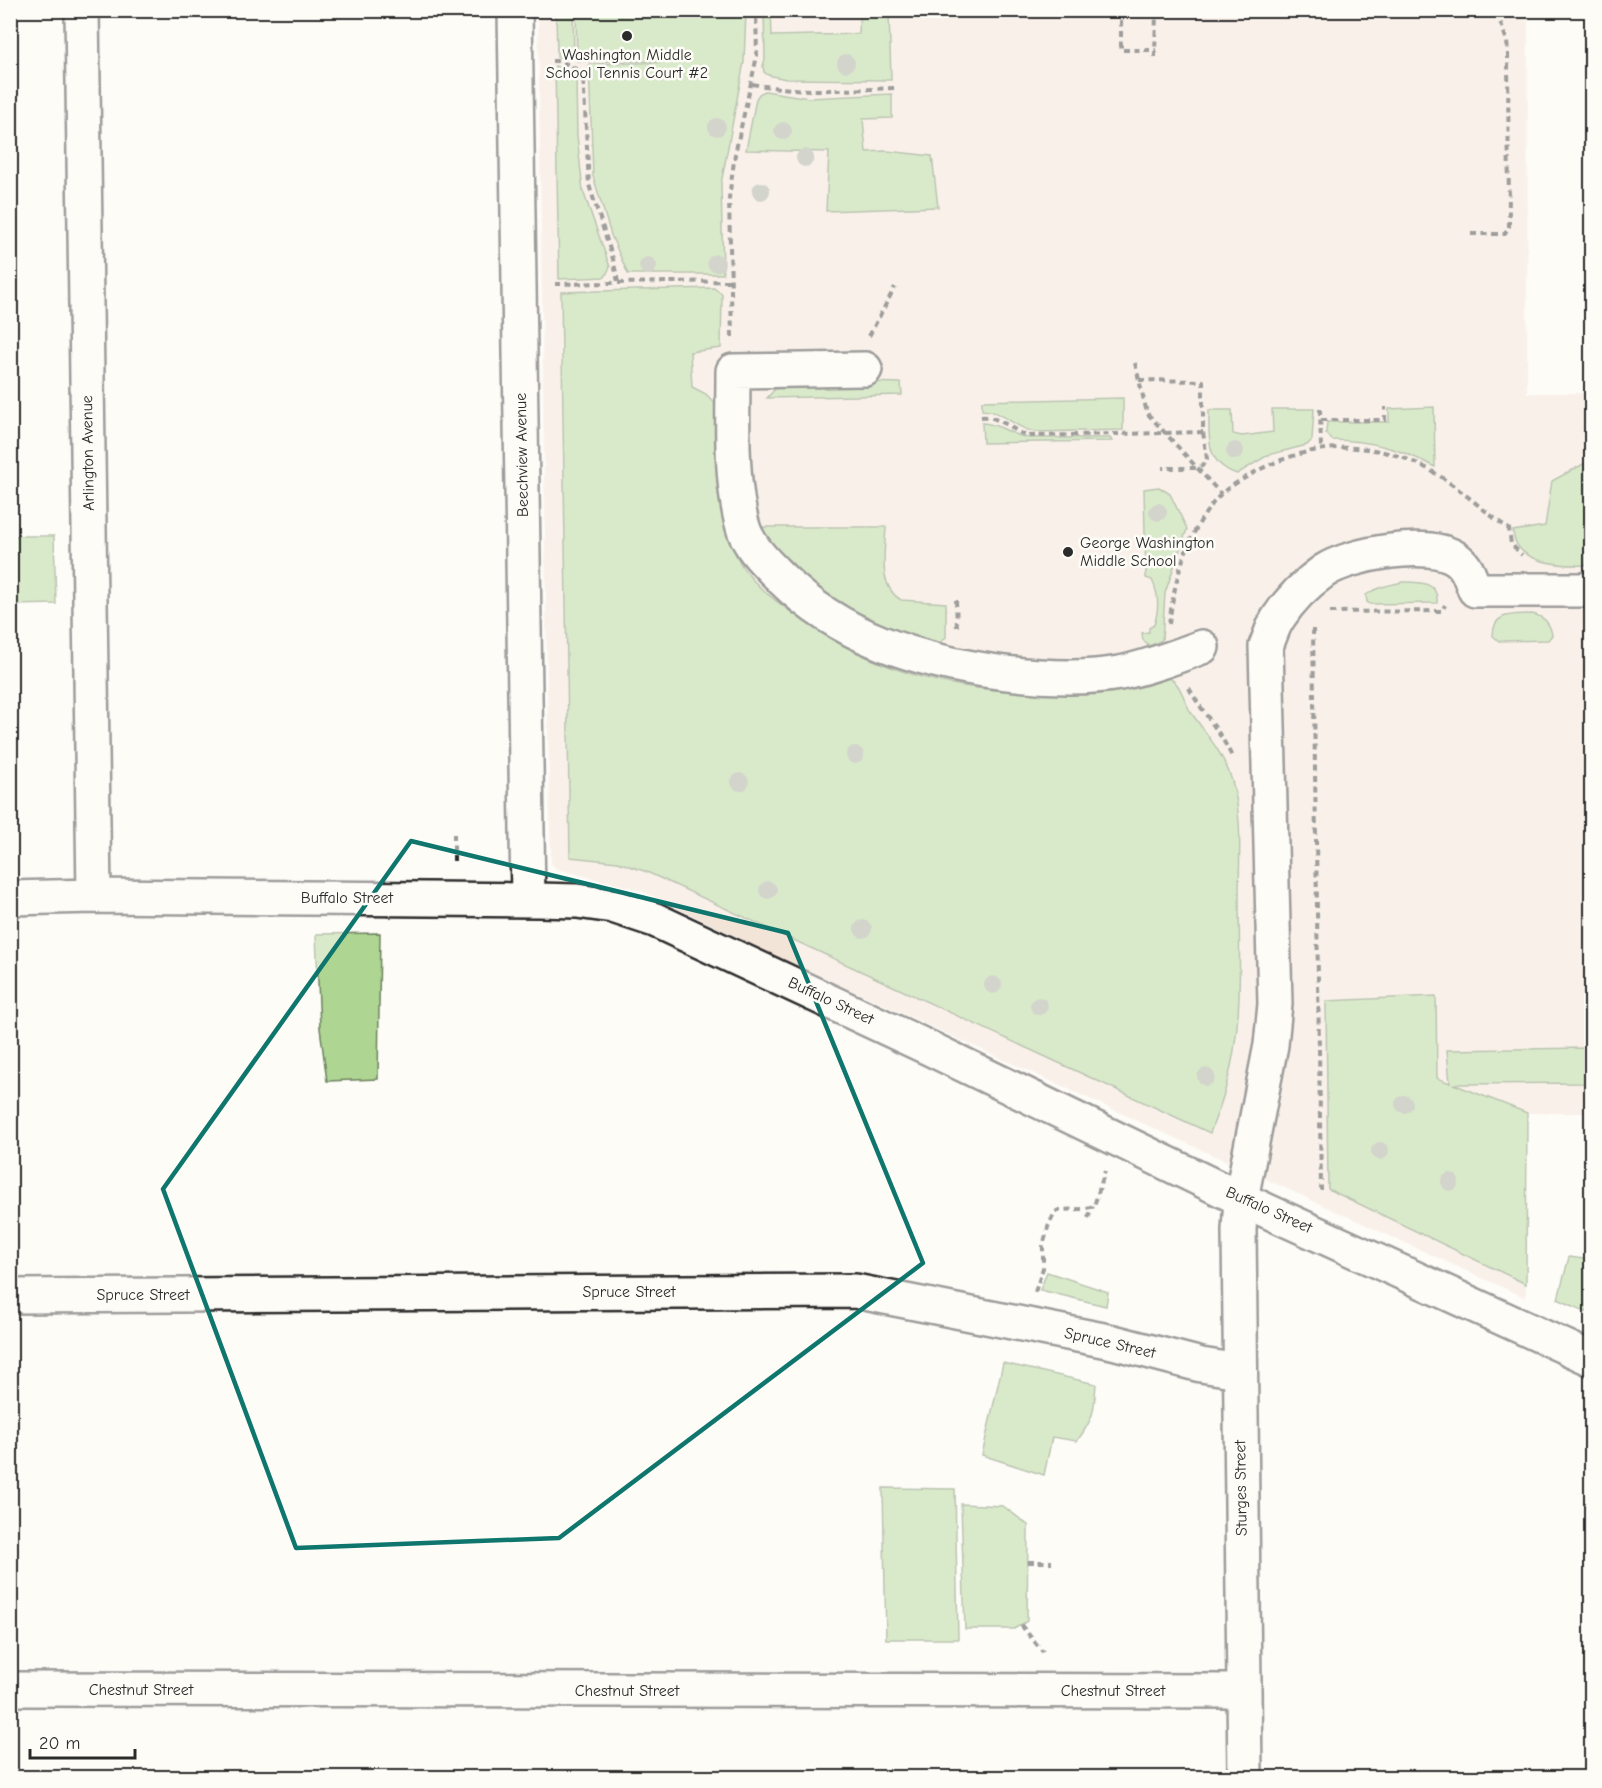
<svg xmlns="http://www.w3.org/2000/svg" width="1602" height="1788" viewBox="0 0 1602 1788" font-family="'Comic Neue',sans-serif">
<rect width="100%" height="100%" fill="#fdfcf7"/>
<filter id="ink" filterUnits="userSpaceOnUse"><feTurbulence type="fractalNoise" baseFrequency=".0167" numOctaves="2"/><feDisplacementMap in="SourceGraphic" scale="12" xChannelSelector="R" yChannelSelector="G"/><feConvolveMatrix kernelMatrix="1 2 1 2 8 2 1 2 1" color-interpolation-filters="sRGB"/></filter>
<g filter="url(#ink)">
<path fill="#f3e4d8" d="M 538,11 L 1528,11 L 1527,393 L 1591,393 L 1592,1113 L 1527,1113 L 1526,1298 L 772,954 L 640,890 L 556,869 L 551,863 L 547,685 Z"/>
<path fill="#aed692" stroke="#6c805e" stroke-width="1.5" d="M 556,11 L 573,11 L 574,58 L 557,57 Z
M 576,11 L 746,11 L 744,62 L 721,184 L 723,274 L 628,274 L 611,235 L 593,176 L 589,64 L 680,62 L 577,61 Z
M 764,11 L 771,11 L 772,36 L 859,34 L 860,11 L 889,11 L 891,80 L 786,79 L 768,75 L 764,72 L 763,66 L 765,59 Z
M 555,66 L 573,73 L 576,80 L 577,135 L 583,191 L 610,267 L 605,277 L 559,279 Z
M 765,91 L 809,98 L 892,94 L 892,118 L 863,119 L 866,152 L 887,151 L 932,156 L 938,207 L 826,211 L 829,152 L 746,150 L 756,99 L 759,94 Z
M 714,288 L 722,294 L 721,348 L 690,352 L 692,387 L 706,394 L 720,409 C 719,460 714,510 737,557 C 749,583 776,601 798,617 C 869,669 946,691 1033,692 C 1048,692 1064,694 1078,693 C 1107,689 1136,682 1164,677 C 1180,678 1183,699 1190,711 C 1206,734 1224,754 1232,781 C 1243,818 1239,857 1239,895 C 1239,959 1244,1028 1225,1090 C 1221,1105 1215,1119 1210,1133 L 647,872 L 618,862 L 570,857 L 561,292 Z
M 866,382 L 901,383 L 902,395 L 767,398 L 775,389 L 786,383 Z
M 1123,398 L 1123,430 L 1035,432 C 1015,429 1003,410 982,410 L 982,401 Z
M 1434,407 L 1435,467 C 1401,449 1370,440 1332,440 L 1326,433 L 1327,422 L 1389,422 L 1389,409 Z
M 1272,409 L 1314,409 L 1312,440 L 1307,445 L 1268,455 L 1237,474 C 1205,463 1209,438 1209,410 L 1232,410 L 1233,434 L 1242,436 L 1273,432 Z
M 982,423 C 999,423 1012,436 1029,438 L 1110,438 L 1112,441 L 983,443 Z
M 1591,456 L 1591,565 C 1567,566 1515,566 1513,531 L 1545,526 L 1552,481 L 1591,460 Z
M 1159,487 L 1170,494 L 1187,529 L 1165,593 L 1162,640 L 1150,646 L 1143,640 L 1142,633 L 1149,632 L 1149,628 L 1154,625 C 1159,610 1159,594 1152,580 L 1146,578 L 1144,489 Z
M 763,527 L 886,527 C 885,551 877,586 901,600 L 946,603 L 946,637 L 937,647 L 895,632 L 852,612 L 821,593 L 769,545 Z
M 11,536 L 54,536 L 56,604 L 11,605 Z
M 1403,582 C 1418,582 1439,581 1437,603 L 1370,604 L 1367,602 L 1366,595 C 1377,587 1389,585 1403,582 Z
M 1532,614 C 1544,616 1550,623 1552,635 L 1548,640 L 1499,641 L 1493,636 C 1493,611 1514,615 1532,614 Z
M 380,933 L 378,1079 L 327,1081 L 320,1028 L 316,934 Z
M 1436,996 L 1437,1078 L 1450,1083 L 1447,1050 L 1591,1048 L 1591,1083 L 1453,1084 L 1527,1113 L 1526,1284 L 1328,1189 L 1326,1001 Z
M 1569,1257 L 1591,1260 L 1591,1314 L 1558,1299 Z
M 1047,1272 L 1108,1292 L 1106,1306 L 1040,1290 Z
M 1003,1363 L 1096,1384 C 1094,1412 1094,1418 1077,1441 L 1052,1437 L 1044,1475 L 982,1455 Z
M 883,1488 L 955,1489 L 958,1639 L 886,1639 Z
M 961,1504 L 1003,1506 L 1028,1525 L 1027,1621 L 1014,1629 L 965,1629 Z"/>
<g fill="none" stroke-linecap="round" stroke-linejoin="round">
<g stroke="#2b2b2b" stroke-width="38">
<path id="minor" d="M 82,10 L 94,896
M 515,10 L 528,900
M 865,369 L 733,371 C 733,414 731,455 737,498 C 739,510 741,526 747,537 C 755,553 769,566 782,579 C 840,637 918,661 998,672 C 1038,677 1080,680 1120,673 C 1149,667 1175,657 1202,647
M 10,898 L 94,896 L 538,900 L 577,901 L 613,906 L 655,920 L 929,1048 L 1241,1199 L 1592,1359
M 10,1296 L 855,1291 L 1113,1342 L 1201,1365 L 1239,1371
M 10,1689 L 1244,1691
M 1245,1778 L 1239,1230 L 1241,1199 L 1271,1045 L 1275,1004 L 1266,646 C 1270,637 1273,625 1279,617 C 1290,600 1307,583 1324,571 C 1350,554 1430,539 1457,559 C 1468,567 1470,578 1475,590 L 1592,590"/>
</g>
<path stroke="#2b2b2b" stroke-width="4" stroke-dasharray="6 4.5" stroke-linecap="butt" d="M 1121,10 L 1121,50 L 1156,50
M 1155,57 L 1156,10
M 552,61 L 561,61 L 583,73 L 589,185 L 613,259 L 618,282
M 752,84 C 802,93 845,90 895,88
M 1471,234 L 1505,234 L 1509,227 L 1508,53 L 1507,41 L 1496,10
M 555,284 L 730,281
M 869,336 L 895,287
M 732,337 L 729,198 L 735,154 L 757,56 L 756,10
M 1135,363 L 1147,413 L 1221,494
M 1139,380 L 1203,381 L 1203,432 L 1207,459 L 1202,466 L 1197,468 L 1162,468
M 1320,409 L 1321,449
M 981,417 C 998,415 1013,431 1028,436 L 1207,432
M 1321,420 L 1385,420 L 1385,407
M 956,600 L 957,629
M 1330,612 L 1442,611 L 1445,605
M 1169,624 C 1175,577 1187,531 1220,495 C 1228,487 1240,481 1250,475 C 1301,445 1361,438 1416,463 C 1450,478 1479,508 1509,529 L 1511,544 L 1522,555
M 1313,629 L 1321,1190
M 1189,688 C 1202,712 1221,732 1232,757
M 454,861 L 454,834
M 1088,1218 L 1093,1206
M 1035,1292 L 1043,1268 L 1043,1246 L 1048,1227 L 1055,1212 L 1059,1210 L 1083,1209 L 1094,1206 L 1105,1171
M 1028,1562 L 1052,1562
M 1021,1625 L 1043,1652"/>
<use href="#minor" stroke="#fdfcf7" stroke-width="33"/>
</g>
<g fill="#9fa598">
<circle cx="846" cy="63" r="9"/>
<circle cx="717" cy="127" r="9"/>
<circle cx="783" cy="131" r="9"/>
<circle cx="805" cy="158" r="9"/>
<circle cx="761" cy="191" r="9"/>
<circle cx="716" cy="263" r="9"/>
<circle cx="648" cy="266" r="9"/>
<circle cx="1235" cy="451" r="9"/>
<circle cx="1158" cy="512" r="9"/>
<circle cx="855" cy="755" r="9"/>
<circle cx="740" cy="782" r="9"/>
<circle cx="768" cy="890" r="9"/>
<circle cx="863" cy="929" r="9"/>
<circle cx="993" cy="985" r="9"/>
<circle cx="1039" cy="1006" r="9"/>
<circle cx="1206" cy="1077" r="9"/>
<circle cx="1404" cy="1104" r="9"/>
<circle cx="1380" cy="1151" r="9"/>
<circle cx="1450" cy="1182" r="9"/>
</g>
</g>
<path d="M0 0H1602V1788H0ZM 411,841 L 788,933 L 923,1263 L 559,1538 L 296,1548 L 163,1189 Z" fill="#fdfcf7" fill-opacity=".55" fill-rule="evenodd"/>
<path fill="none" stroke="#0f766e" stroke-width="4.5" stroke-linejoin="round" d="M 411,841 L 788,933 L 923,1263 L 559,1538 L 296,1548 L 163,1189 Z"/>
<g fill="#2b2b2b" stroke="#fdfcf7" stroke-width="2">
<circle cx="627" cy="36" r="6"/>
<circle cx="1068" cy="552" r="6"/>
</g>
<g text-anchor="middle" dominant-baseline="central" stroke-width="5" stroke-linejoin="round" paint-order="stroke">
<g font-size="16" fill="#2b2b2b" stroke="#fdfcf7">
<text x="627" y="55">Washington Middle<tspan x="627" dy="18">School Tennis Court #2</tspan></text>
<text x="1080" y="543" text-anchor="start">George Washington<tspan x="1080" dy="18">Middle School</tspan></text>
</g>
<g font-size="16" fill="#2b2b2b" stroke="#fdfcf7">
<text transform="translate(88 453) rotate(-91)">Arlington Avenue</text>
<text transform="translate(522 455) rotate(-91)">Beechview Avenue</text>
<text x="347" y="898">Buffalo Street</text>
<text transform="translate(831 1001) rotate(25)">Buffalo Street</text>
<text transform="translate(1269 1210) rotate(24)">Buffalo Street</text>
<text x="629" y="1292">Spruce Street</text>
<text x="143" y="1295">Spruce Street</text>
<text transform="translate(1110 1343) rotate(13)">Spruce Street</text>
<text transform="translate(1241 1488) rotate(-91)">Sturges Street</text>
<text x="141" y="1690">Chestnut Street</text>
<text x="627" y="1691">Chestnut Street</text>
<text x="1113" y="1691">Chestnut Street</text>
</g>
</g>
<rect width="1602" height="1788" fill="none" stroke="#fdfcf7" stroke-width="36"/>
<rect x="18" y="18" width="1566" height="1752" fill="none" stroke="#2b2b2b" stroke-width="2" filter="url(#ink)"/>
<path d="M30 1749v9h105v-9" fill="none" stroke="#2b2b2b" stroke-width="3"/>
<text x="39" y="1749" font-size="18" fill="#2b2b2b" stroke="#fdfcf7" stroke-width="4.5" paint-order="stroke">20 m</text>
</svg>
